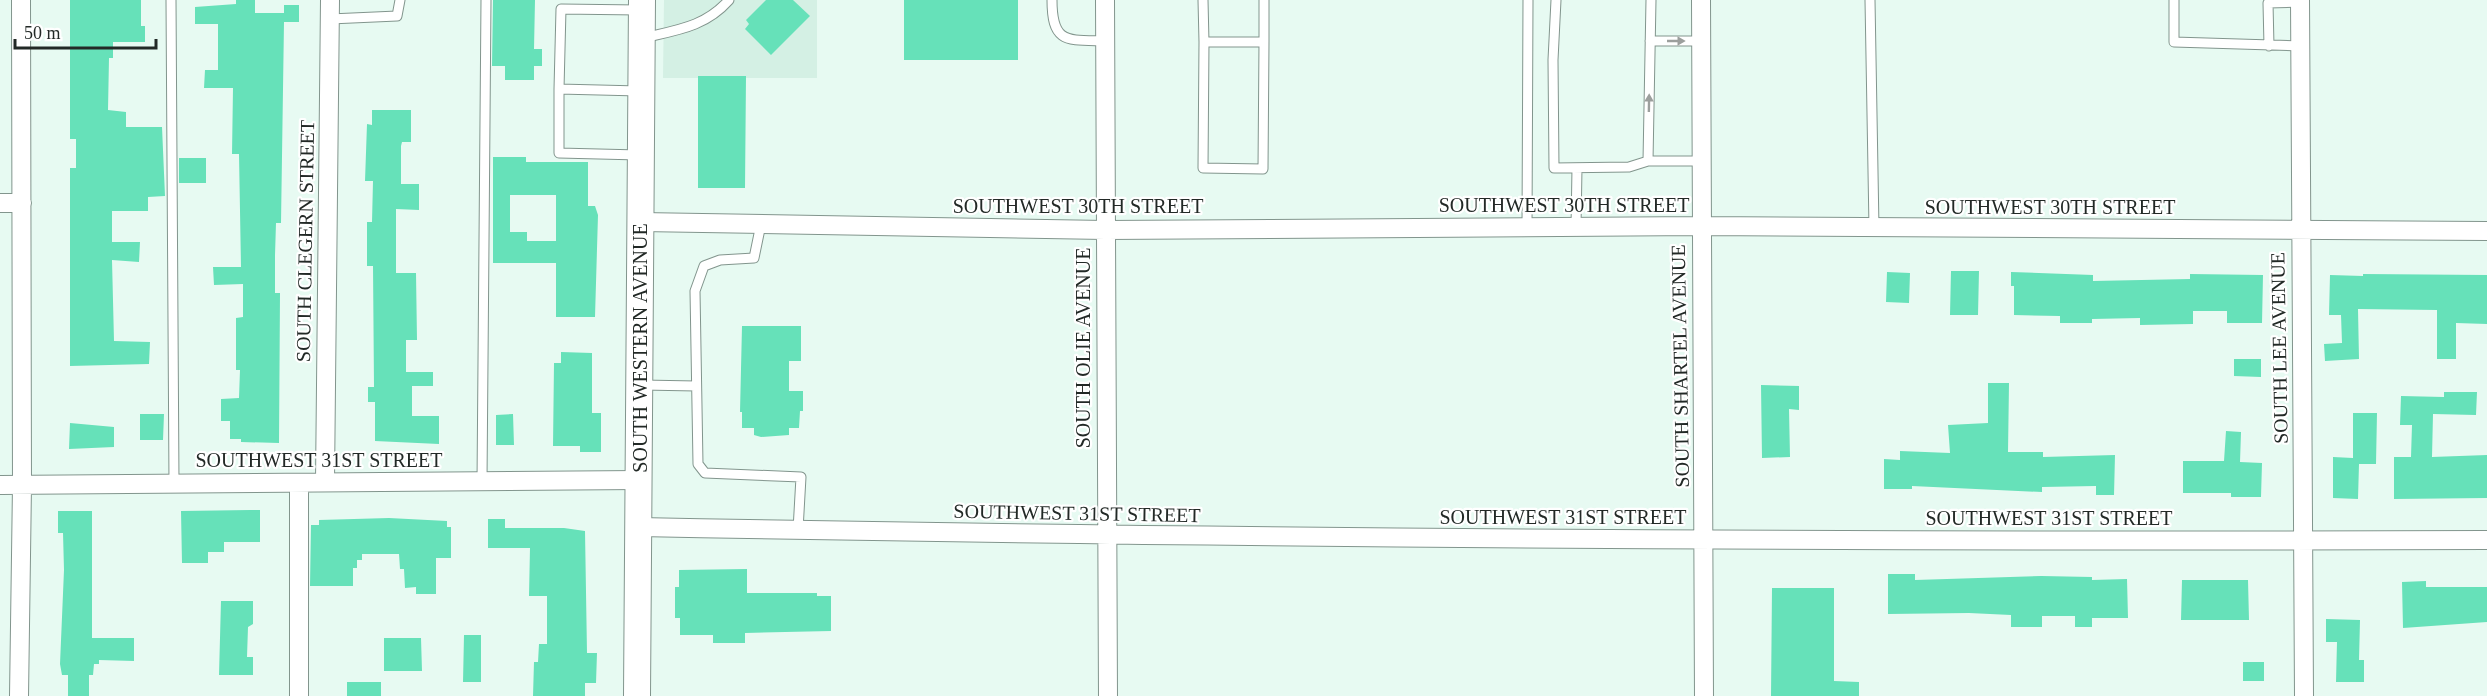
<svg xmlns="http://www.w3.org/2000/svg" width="2487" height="696" viewBox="0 0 2487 696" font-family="'Times New Roman',serif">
<rect width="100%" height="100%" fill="#e7faf2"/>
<path fill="#d4f0e4" d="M 664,0 L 817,0 L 817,78 L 663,78 Z"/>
<path fill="#66e1b9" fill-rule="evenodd" d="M 70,0 L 141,0 L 141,26 L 145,26 L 145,42 L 113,42 L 113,58 L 109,58 L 108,110 L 126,112 L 126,127 L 162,127 L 165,196 L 148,197 L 148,211 L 112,211 L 112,242 L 140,242 L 139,262 L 112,260 L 114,341 L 150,342 L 149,364 L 70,366 L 70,168 L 76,168 L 76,139 L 70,139 Z
M 236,0 L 255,0 L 255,13 L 284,13 L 284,5 L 299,5 L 299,22 L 284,22 L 281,223 L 276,223 L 275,255 L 275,293 L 280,293 L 279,443 L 241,442 L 241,439 L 230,439 L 230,421 L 221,421 L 221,399 L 239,398 L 240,370 L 236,370 L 236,318 L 243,317 L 243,284 L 214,285 L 213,267 L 241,267 L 239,154 L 232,154 L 233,88 L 204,88 L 205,70 L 218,70 L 218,24 L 195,24 L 195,7 L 236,4 Z
M 493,0 L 535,0 L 534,49 L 542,49 L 542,66 L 534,66 L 534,80 L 505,80 L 505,66 L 492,66 Z
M 766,0 L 793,0 L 810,16 L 771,55 L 745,29 L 749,24 L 746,20 Z
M 904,0 L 1018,0 L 1018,60 L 904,60 Z
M 698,76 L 746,76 L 745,188 L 698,188 Z
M 372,110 L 411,110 L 411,142 L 402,142 L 401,146 L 401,184 L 419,184 L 419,210 L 396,209 L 396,273 L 416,273 L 417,340 L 406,340 L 406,372 L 433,372 L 433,386 L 412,386 L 412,416 L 439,416 L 439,444 L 375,441 L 375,402 L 368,402 L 368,387 L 374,387 L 373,266 L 367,266 L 367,222 L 372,222 L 373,181 L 365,181 L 367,124 L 372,125 Z
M 493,157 L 526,157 L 526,162 L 588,162 L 588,206 L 595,206 L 598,215 L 595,317 L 556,317 L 556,263 L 493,263 ZM 510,195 L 556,195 L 556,241 L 527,241 L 527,232 L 510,232 Z
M 179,158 L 206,158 L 206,183 L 179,183 Z
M 1951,271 L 1979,271 L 1978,315 L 1950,315 Z
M 1887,272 L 1910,273 L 1909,303 L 1886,302 Z
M 2011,272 L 2093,275 L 2093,281 L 2190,279 L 2190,274 L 2263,275 L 2262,323 L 2227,323 L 2227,311 L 2193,311 L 2193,324 L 2140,325 L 2140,318 L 2092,319 L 2092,323 L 2060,323 L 2060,316 L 2014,315 L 2014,286 L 2011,286 Z
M 2363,274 L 2487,275 L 2487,324 L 2456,323 L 2456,359 L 2437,359 L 2437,310 L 2358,309 L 2359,359 L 2325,361 L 2324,344 L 2342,343 L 2341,315 L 2329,315 L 2330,275 L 2363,276 Z
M 742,326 L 801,326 L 801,361 L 789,361 L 789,391 L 803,391 L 803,411 L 800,411 L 799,428 L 789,428 L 789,435 L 761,437 L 754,435 L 754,428 L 742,428 L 742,412 L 740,412 Z
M 561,352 L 592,353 L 592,413 L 601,413 L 601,452 L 580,452 L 580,446 L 553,446 L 554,363 L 561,363 Z
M 2234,359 L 2261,359 L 2261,377 L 2234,376 Z
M 1988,383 L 2009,383 L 2008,452 L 2043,452 L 2043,457 L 2115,455 L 2114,495 L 2096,495 L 2096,486 L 2042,487 L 2042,492 L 1912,486 L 1912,489 L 1884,489 L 1884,459 L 1900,460 L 1900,451 L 1950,453 L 1948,425 L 1988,423 Z
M 1761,385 L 1799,386 L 1799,410 L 1789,409 L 1790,457 L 1762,458 Z
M 2444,392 L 2477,392 L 2476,415 L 2433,414 L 2432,457 L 2487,455 L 2487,498 L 2394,499 L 2394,457 L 2411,457 L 2412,425 L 2400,425 L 2401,396 L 2444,397 Z
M 2353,413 L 2377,413 L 2376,464 L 2359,464 L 2358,499 L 2333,498 L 2333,457 L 2353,458 Z
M 140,414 L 164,414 L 163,440 L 140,440 Z
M 513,414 L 514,445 L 496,445 L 496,415 Z
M 70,423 L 114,427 L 114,447 L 69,449 Z
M 2226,431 L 2241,432 L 2240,462 L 2262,463 L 2261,497 L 2231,497 L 2231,493 L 2183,493 L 2183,461 L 2224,461 Z
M 250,510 L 260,510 L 260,542 L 224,542 L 224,552 L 208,552 L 208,563 L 182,563 L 181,511 Z
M 58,511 L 92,511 L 92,638 L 134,638 L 134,661 L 99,660 L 99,664 L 94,664 L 93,675 L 89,675 L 89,696 L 68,696 L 68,675 L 62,675 L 60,664 L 64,570 L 63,533 L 58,533 Z
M 389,518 L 447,521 L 447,527 L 451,527 L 451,558 L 436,558 L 436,594 L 416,594 L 416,587 L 405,588 L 404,569 L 400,569 L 399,554 L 362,554 L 362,560 L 357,560 L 357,568 L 353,568 L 353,586 L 310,586 L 311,525 L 319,525 L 319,520 Z
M 488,519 L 505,519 L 505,528 L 564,528 L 585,531 L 587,653 L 597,653 L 596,683 L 585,683 L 585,696 L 533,696 L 534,662 L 538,662 L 539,644 L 547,644 L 547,596 L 529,596 L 530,548 L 488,548 Z
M 747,569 L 747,593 L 817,593 L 817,596 L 831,596 L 831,631 L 745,633 L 745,643 L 713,643 L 713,635 L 680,635 L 680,618 L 675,618 L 675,587 L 679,587 L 679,570 Z
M 1888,574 L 1915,574 L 1915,580 L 2041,576 L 2092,577 L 2092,580 L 2127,579 L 2128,618 L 2092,618 L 2092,627 L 2075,627 L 2075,616 L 2042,616 L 2042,627 L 2011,627 L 2011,615 L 1969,613 L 1888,614 Z
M 2182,580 L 2248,580 L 2249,620 L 2181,620 Z
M 2426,581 L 2426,587 L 2487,587 L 2487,622 L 2403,628 L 2402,582 Z
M 1772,588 L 1834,588 L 1834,681 L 1859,682 L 1859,696 L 1771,696 Z
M 221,601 L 253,601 L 253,624 L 248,627 L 247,657 L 253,657 L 253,675 L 219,675 Z
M 2326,619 L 2360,620 L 2359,660 L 2364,660 L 2364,682 L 2336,682 L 2337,642 L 2326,642 Z
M 464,635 L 481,635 L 481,682 L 463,682 Z
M 384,638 L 421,638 L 422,671 L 384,671 Z
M 2243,662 L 2264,662 L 2264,681 L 2243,681 Z
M 347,682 L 381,682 L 381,696 L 347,696 Z"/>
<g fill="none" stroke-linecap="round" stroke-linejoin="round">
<g stroke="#82958d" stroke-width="11">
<path id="service" d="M 171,0 L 174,484
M 1052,0 C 1052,44 1067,40 1105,41
M 1203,0 L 1204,42 L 1264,42 L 1264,0
M 1556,0 L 1553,60 L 1554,168 L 1629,167 L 1648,161 L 1701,161
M 1870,0 L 1874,228
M 2174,0 L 2174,42 L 2300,46
M 330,19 L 397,16 L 400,0
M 643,38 C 677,30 705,27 729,0
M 1650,41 L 1701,41
M 1204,42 L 1203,168 L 1263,169 L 1264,42
M 2269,46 L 2268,3 L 2300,2
M 559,89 L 559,153 L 639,155
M 639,91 L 559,89 L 561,9 L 639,10
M 1648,161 L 1651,0
M 761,224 L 754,258 L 720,260 L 704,266 L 695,291 L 698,464 L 705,473 L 801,477 L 798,530
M 1527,227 L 1528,0
M 1576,227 L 1577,168
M 642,385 L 696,386
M 482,482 L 486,0"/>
</g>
<g stroke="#82958d" stroke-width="20">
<path id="minor" d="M 1105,0 L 1108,696
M 1701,0 L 1704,696
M 2300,0 L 2304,696
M 0,203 L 22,203
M 641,222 L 1105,230 L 1701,226 L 2487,231
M 325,482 L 330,0
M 299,483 L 299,696
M 0,485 L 639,480
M 639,527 C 1255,539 1871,542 2487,540
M 19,696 L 22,485 L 21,0"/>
</g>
<g stroke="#82958d" stroke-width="28">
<path id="secondary" d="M 637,696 L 642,0"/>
</g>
<use href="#service" stroke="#fff" stroke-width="9"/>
<use href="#minor" stroke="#fff" stroke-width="18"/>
<use href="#secondary" stroke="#fff" stroke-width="26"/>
</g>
<defs><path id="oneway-solid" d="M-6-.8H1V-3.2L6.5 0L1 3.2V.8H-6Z" transform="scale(1.5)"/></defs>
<g fill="#9c9f9d">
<use href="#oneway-solid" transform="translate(1676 41)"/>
<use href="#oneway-solid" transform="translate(1649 103) rotate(-89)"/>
</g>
<g text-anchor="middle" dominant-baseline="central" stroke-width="4.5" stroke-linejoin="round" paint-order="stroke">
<g font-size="20" fill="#222926" stroke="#fff">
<text x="1564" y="205">SOUTHWEST 30TH STREET</text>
<text x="1078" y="206">SOUTHWEST 30TH STREET</text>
<text x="2050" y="207">SOUTHWEST 30TH STREET</text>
<text transform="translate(305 241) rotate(-89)">SOUTH CLEGERN STREET</text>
<text transform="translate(640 348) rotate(-90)">SOUTH WESTERN AVENUE</text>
<text transform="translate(1083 348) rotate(-90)">SOUTH OLIE AVENUE</text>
<text transform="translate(2279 348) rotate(-91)">SOUTH LEE AVENUE</text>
<text transform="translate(1680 366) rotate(-91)">SOUTH SHARTEL AVENUE</text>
<text x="319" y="460">SOUTHWEST 31ST STREET</text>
<text transform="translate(1077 513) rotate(1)">SOUTHWEST 31ST STREET</text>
<text x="1563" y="517">SOUTHWEST 31ST STREET</text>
<text x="2049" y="518">SOUTHWEST 31ST STREET</text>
</g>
</g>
<path d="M15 39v9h141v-9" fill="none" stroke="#222926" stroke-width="3"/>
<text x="24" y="39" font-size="18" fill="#222926" stroke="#ffffff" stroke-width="4.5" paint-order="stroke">50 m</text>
</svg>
